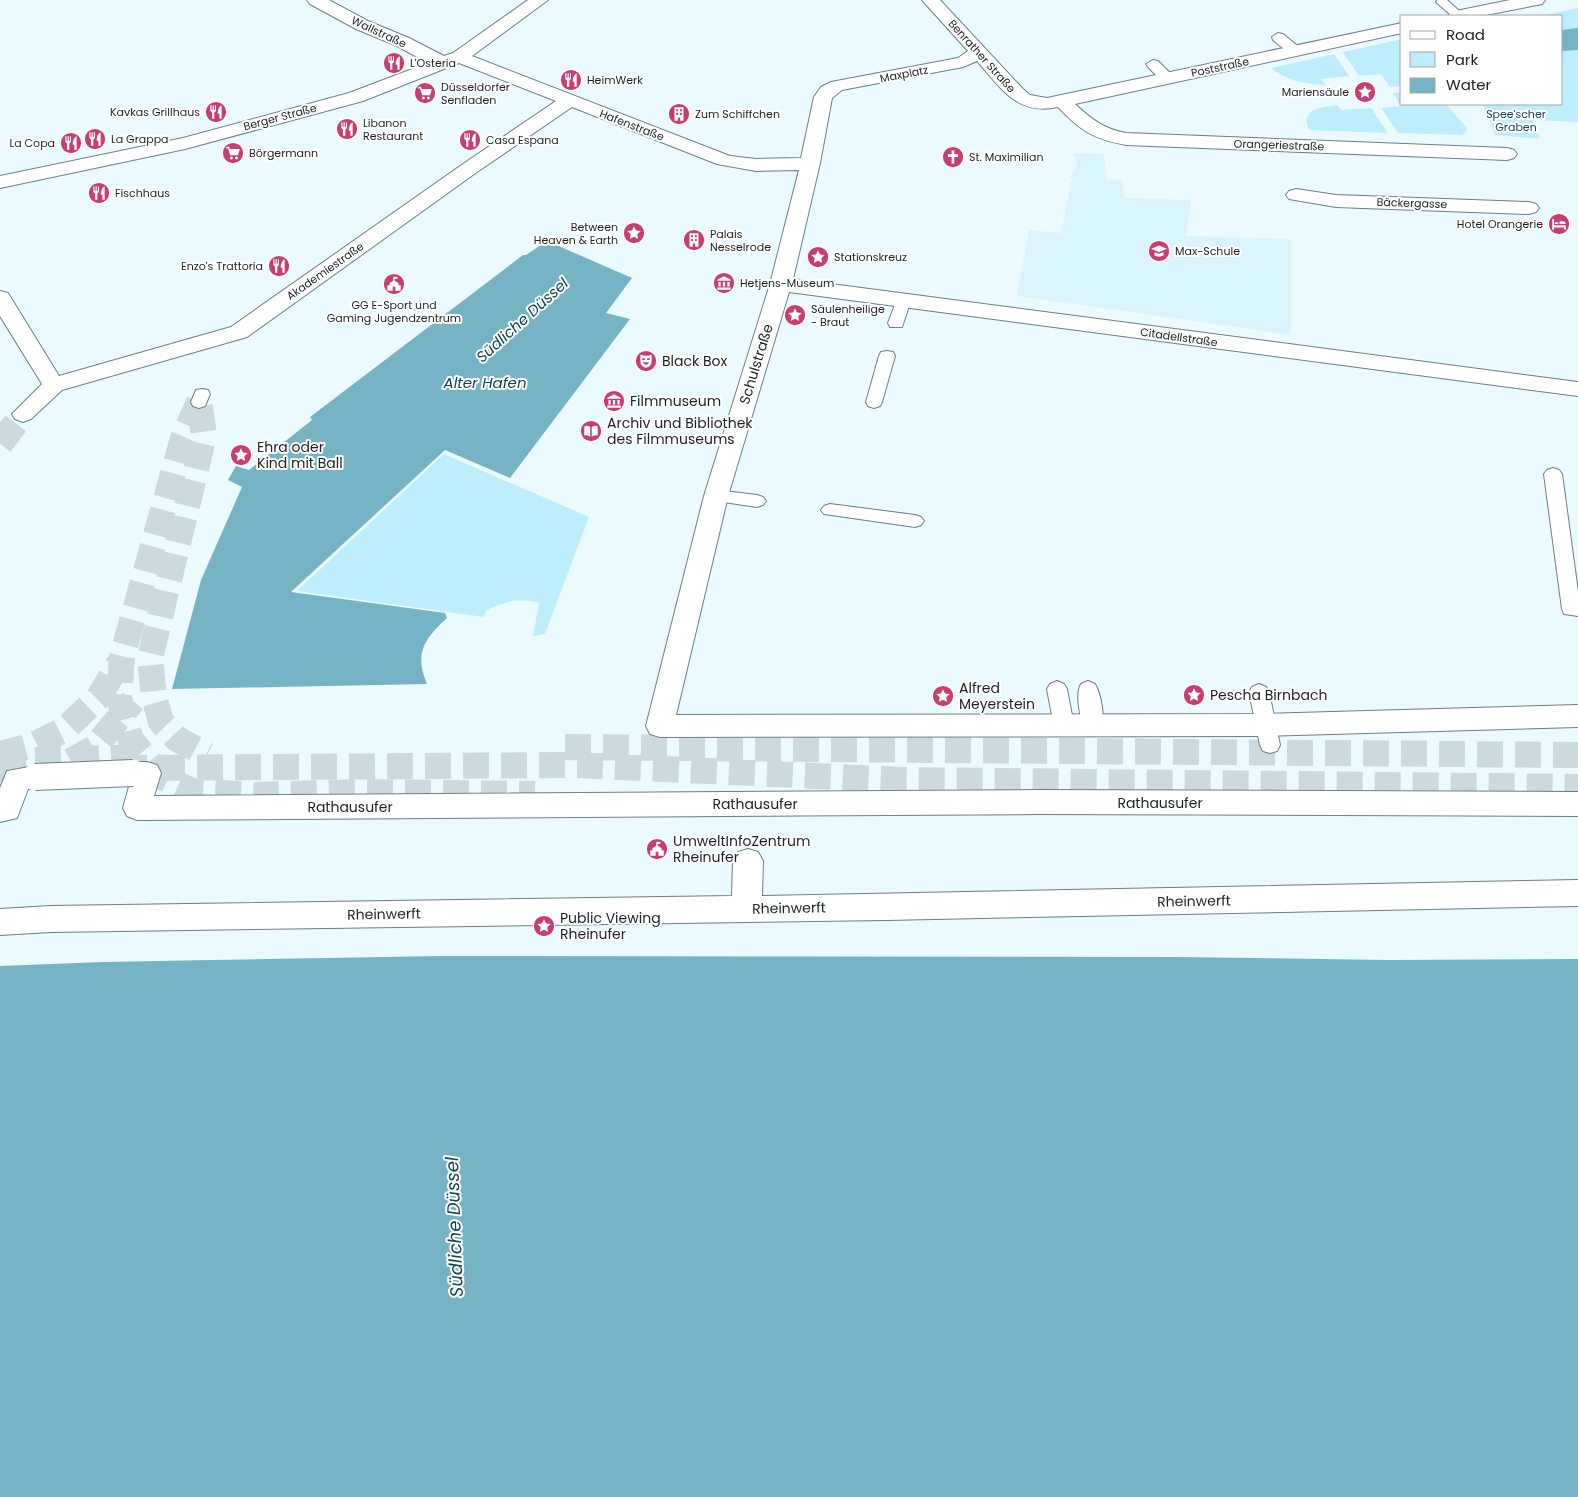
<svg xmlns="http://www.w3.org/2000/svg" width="1578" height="1497" viewBox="0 0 1578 1497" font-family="Poppins,sans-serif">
<rect width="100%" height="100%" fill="#ebfaff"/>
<path fill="#d9f4fd" d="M 1073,153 L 1104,154 L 1107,180 L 1122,181 L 1125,198 L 1191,200 L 1186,236 L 1291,239 L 1291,335 L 1017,296 L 1029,230 L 1061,233 L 1072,178 L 1069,178 L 1077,167 L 1077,160 Z"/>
<path fill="#beeefd" d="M 1578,8 L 1578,122 L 1533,120 L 1540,139 L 1495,135 L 1483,104 L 1562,104 L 1562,16 L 1541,16 Z
M 1402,39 L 1402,86 L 1390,87 L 1381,74 L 1359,76 L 1343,52 Z
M 1334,54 L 1349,76 L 1321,79 L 1325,85 C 1305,84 1287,81 1271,68 Z
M 1402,92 L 1402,104 L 1446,104 L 1466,127 L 1467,131 L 1462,135 L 1398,133 L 1381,108 L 1401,106 L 1393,93 Z
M 1337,105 L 1341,110 L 1371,108 L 1388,133 L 1309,130 C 1299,109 1322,107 1337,105 Z
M 444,454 L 589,517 L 545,634 L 533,636 L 539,603 C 520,598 503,601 486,611 L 484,617 L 297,591 Z"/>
<path fill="#76b3c5" d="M 1578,28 L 1578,50 L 1562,51 L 1562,30 Z
M 547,241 L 632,278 L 606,313 L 630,319 L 510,478 L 445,450 L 291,592 L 445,613 L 447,618 C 424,639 414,653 427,684 L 172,689 L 201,580 L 242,487 L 228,480 L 236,466 L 249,470 L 312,420 L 310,417 L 523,255 L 526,255 Z
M 442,956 L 1178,957 L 1389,960 L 1578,959 L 1578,1497 L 0,1497 L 0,966 L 103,962 Z"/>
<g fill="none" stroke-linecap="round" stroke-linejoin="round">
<path stroke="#ccd9de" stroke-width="26" stroke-dasharray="26 12" stroke-linecap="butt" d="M 0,444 L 23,414"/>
<path stroke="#ccd9de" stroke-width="26" stroke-dasharray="26 12" stroke-linecap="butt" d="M 199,402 L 183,438 L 122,657 L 119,698 L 131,740 L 162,777 L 192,791 L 255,795 L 360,792 L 535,794
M 200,406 L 204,436 L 150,658 L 154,697 L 161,722 L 177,739 L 207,755
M 565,747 L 1578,755
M 0,754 L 31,746 L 64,730 L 99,697 L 119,663
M 35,760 L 142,757
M 71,761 L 94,748 L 133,701
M 121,768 L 578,765 L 904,780 L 1578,787
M 0,769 L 56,769"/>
<g stroke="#6d7e83" stroke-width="2">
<path id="lane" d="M 1437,0 L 1447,0 L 1465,16 L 1452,16 L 1436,2 Z
M 1278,33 L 1283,34 L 1300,48 L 1302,51 L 1300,54 L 1290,54 L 1273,40 L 1272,37 Z
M 1153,60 L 1158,61 L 1173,76 L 1175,79 L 1173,82 L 1163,82 L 1148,67 L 1146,64 Z
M 903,295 L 908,297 L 911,300 L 902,327 L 890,327 L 888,323 L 898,297 Z
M 887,351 L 893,352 L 895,356 L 882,402 L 880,406 L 874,408 L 868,406 L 866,402 L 879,356 L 881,352 Z
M 202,389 L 208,390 L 210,394 L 205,406 L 199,408 L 193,406 L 191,402 L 196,390 Z
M 1553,468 L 1559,470 L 1562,474 L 1578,592 L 1578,616 L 1564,614 L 1562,609 L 1544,474 L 1547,470 Z
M 716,490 L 757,495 L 763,497 L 766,501 L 763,505 L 757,507 L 710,500 L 707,496 L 710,492 Z
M 830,504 L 915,515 L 921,517 L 924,521 L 921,525 L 915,527 L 824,514 L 821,510 L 824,506 Z
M 1057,681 L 1064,684 L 1067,689 L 1074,726 L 1071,732 L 1064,734 L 1057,732 L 1054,726 L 1047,689 L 1050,684 Z
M 1088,681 L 1095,684 C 1101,694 1106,720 1100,731 L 1093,733 L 1086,731 C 1080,720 1075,694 1081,684 Z
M 1259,684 L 1266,687 L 1269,692 L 1280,745 L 1277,751 L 1270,753 L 1263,751 L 1260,745 L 1249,692 L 1252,687 Z"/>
</g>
<g stroke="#6d7e83" stroke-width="2">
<path id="street" d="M 307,0 L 329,0 L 368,21 L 409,38 L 444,56 L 453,53 L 528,0 L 548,0 L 472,56 L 730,156 L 756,159 L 801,158 L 814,97 L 821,87 L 831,82 L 958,58 L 968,51 L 922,0 L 940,0 L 1023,89 L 1030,95 L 1047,98 L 1402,23 L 1402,33 L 1075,104 C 1091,119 1104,129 1126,133 L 1507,148 L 1514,150 L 1517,154 L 1514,158 L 1507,160 L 1126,145 C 1093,139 1081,131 1058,107 C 1017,116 1001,88 977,61 L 963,67 L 842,90 L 832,98 L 820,163 L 793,279 L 1578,382 L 1578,396 L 789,292 L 728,496 L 676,715 L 1265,714 L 1578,705 L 1578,727 L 1265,736 L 660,737 L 650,734 L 646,726 L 704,496 L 770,284 L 799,170 L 756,171 L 717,164 L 572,107 L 477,172 L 247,337 L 62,390 L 31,419 L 23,422 L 15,419 L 12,414 L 42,384 L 0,316 L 0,291 L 8,293 L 59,376 L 231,327 L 463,164 L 556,101 L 459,63 L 363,101 L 185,149 L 0,188 L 0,176 L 183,138 L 349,93 L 428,63 L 397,46 L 356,29 L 310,4 Z
M 1510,0 L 1545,0 L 1542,4 L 1481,16 L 1448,16 L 1451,12 Z
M 1296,189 L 1336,195 L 1529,202 L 1536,204 L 1539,208 L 1536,212 L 1529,214 L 1336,207 L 1289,199 L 1286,195 L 1289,191 Z
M 133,762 L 147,762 L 157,765 L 161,773 L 154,796 L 1037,790 L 1578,792 L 1578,816 L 1037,814 L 137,820 L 127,816 L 123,808 L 130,783 L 123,781 L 119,773 L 123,765 Z
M 35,766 L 45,769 L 49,777 L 45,785 L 28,789 L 17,818 L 0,822 L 0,788 L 7,771 Z
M 748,849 L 758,852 L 763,861 L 762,896 L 1578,880 L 1578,906 L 886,920 L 51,932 L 0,935 L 0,909 L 51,906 L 732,896 L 733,861 L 738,852 Z"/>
</g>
<use href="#lane" fill="#fff" fill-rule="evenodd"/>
<use href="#street" fill="#fff" fill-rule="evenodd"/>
<g stroke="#6d7e83" stroke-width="28" stroke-linecap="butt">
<path id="street-bridge" d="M 35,777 L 133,773"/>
</g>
<use href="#street-bridge" stroke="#fff" stroke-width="26"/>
</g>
<defs>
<g id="restaurant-disc" transform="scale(1.125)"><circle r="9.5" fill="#c93d71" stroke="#fff"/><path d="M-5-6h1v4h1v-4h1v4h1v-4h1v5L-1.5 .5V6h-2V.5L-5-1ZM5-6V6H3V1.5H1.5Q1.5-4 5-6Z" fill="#fff"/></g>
<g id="sight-disc" transform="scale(1.125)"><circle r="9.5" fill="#c93d71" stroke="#fff"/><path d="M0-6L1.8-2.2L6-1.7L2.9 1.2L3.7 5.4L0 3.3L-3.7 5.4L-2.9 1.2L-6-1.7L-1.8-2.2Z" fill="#fff"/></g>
<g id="supermarket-disc" transform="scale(1.125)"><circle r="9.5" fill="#c93d71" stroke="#fff"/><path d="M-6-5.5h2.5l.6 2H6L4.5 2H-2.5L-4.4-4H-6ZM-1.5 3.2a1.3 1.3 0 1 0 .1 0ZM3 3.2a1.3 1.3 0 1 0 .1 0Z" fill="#fff"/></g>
<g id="building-disc" transform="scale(1.125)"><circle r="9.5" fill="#c93d71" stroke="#fff"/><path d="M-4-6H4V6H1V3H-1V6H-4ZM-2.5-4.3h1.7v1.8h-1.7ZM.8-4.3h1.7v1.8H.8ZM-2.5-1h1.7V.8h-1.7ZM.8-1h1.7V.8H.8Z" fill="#fff"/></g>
<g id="church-disc" transform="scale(1.125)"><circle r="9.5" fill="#c93d71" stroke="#fff"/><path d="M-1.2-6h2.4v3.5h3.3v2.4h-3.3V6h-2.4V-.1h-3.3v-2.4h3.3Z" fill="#fff"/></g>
<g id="hotel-disc" transform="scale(1.125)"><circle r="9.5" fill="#c93d71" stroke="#fff"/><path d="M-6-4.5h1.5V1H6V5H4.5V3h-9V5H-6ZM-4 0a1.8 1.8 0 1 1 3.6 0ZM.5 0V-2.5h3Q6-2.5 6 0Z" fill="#fff"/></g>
<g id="school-disc" transform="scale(1.125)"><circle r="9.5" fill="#c93d71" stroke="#fff"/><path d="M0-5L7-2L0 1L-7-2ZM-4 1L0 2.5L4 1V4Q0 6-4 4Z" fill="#fff"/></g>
<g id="museum-disc" transform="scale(1.125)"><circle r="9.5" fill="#c93d71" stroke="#fff"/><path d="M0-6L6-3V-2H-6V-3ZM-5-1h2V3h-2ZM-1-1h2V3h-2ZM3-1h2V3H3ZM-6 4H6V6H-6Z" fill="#fff"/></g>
<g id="civic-disc" transform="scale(1.125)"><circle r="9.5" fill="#c93d71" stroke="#fff"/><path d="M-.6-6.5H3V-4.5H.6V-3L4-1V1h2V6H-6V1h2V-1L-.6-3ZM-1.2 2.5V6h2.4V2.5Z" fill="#fff"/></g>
<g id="theatre-disc" transform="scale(1.125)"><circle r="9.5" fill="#c93d71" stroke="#fff"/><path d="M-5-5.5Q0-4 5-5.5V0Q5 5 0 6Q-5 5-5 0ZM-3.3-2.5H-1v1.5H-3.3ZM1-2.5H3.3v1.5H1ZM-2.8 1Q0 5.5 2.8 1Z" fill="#fff"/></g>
<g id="library-disc" transform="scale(1.125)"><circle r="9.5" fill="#c93d71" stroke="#fff"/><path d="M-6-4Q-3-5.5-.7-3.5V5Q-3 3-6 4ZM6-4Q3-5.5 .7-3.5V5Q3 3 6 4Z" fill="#fff"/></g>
</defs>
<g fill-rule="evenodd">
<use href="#restaurant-disc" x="394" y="63"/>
<use href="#restaurant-disc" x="571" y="80"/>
<use href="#sight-disc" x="1365" y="92"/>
<use href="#supermarket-disc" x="425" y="93"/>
<use href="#restaurant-disc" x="216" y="112"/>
<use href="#building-disc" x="679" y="114"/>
<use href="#restaurant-disc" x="347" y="129"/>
<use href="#restaurant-disc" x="95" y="139"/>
<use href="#restaurant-disc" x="470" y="140"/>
<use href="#restaurant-disc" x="71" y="143"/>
<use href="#supermarket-disc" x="233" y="153"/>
<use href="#church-disc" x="953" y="157"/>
<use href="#restaurant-disc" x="99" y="193"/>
<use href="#hotel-disc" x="1559" y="224"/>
<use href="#sight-disc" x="634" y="233"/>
<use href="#building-disc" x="694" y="240"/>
<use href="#school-disc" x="1159" y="251"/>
<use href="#sight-disc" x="818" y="257"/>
<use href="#restaurant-disc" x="279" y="266"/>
<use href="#museum-disc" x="724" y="283"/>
<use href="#civic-disc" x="394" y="284"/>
<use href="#sight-disc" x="795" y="315"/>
<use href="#theatre-disc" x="646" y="361"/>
<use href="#museum-disc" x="614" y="401"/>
<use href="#library-disc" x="591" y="431"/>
<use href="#sight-disc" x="241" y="455"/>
<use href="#sight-disc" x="1194" y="695"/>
<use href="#sight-disc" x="943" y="696"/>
<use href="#civic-disc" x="657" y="849"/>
<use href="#sight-disc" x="544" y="926"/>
</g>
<g text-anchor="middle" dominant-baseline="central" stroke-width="4" stroke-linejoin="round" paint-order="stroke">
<g font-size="11" fill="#1b2123" stroke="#fff">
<text transform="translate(379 32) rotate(25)">Wallstraße</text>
<text transform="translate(982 56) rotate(48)">Benrather Straße</text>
<text transform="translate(1220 67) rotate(-12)">Poststraße</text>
<text transform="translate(904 74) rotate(-11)">Maxplatz</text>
<text transform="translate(280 117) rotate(-15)">Berger Straße</text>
<text transform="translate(632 125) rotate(21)">Hafenstraße</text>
<text transform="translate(1279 145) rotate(2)">Orangeriestraße</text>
<text transform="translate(1412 203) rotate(2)">Bäckergasse</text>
<text transform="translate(325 271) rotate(-35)">Akademiestraße</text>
<text transform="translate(1179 337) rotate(8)">Citadellstraße</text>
</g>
<g font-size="11" fill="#1b2123" stroke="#fff" text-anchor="start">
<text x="410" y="63">L'Osteria</text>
<text x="587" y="80">HeimWerk</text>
<text x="441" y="87">Düsseldorfer<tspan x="441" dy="13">Senfladen</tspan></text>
<text x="1349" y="92" text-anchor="end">Mariensäule</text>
<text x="200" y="112" text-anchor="end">Kavkas Grillhaus</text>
<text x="695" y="114">Zum Schiffchen</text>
<text x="363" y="123">Libanon<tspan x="363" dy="13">Restaurant</tspan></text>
<text x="111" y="139">La Grappa</text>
<text x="486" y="140">Casa Espana</text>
<text x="55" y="143" text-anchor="end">La Copa</text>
<text x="249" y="153">Börgermann</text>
<text x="969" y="157">St. Maximilian</text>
<text x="115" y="193">Fischhaus</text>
<text x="1543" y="224" text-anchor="end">Hotel Orangerie</text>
<text x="618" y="227" text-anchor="end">Between<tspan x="618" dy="13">Heaven &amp; Earth</tspan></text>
<text x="710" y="234">Palais<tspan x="710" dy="13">Nesselrode</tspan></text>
<text x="1175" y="251">Max-Schule</text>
<text x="834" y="257">Stationskreuz</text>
<text x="263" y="266" text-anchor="end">Enzo's Trattoria</text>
<text x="740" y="283">Hetjens-Museum</text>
<text x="394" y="305" text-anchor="middle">GG E-Sport und<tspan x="394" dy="13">Gaming Jugendzentrum</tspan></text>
<text x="811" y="309">Säulenheilige<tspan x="811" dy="13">- Braut</tspan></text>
</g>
<g font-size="11" fill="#114755" stroke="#fff">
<text x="1516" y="114">Spee'scher<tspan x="1516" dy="13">Graben</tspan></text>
</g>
<g font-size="14" fill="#1b2123" stroke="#fff" text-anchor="start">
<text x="662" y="361">Black Box</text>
<text x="630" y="401">Filmmuseum</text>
<text x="607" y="423">Archiv und Bibliothek<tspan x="607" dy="16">des Filmmuseums</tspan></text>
<text x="257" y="447">Ehra oder<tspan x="257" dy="16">Kind mit Ball</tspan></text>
<text x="959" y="688">Alfred<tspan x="959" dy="16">Meyerstein</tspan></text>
<text x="1210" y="695">Pescha Birnbach</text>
<text x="673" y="841">UmweltInfoZentrum<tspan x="673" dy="16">Rheinufer</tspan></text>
<text x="560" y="918">Public Viewing<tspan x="560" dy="16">Rheinufer</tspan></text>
</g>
<g font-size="14" fill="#1b2123" stroke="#fff">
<text transform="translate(756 364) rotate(-73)">Schulstraße</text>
<text x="1160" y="803">Rathausufer</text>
<text x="755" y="804">Rathausufer</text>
<text x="350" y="807">Rathausufer</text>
<text transform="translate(1194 901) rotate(-1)">Rheinwerft</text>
<text transform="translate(789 908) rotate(-1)">Rheinwerft</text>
<text transform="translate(384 914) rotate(-1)">Rheinwerft</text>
</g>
<g font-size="15" font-style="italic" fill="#0e4552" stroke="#fff">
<text transform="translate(522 320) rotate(-42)">Südliche Düssel</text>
<text x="485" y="382">Alter Hafen</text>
</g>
<g font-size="18" font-style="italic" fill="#0e4552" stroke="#fff">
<text transform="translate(454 1227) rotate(-92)">Südliche Düssel</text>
</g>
</g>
<rect x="1400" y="15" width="162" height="90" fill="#ffffff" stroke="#a4a6a7"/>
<rect x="1410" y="31" width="25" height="8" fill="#ffffff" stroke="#a4a6a7"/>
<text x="1446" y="40" font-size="15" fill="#1b2123">Road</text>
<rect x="1410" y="52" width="25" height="15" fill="#beeefd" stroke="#a4a6a7"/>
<text x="1446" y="65" font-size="15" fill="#1b2123">Park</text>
<rect x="1410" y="78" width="25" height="15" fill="#76b3c5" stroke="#a4a6a7"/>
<text x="1446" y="90" font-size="15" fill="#1b2123">Water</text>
</svg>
